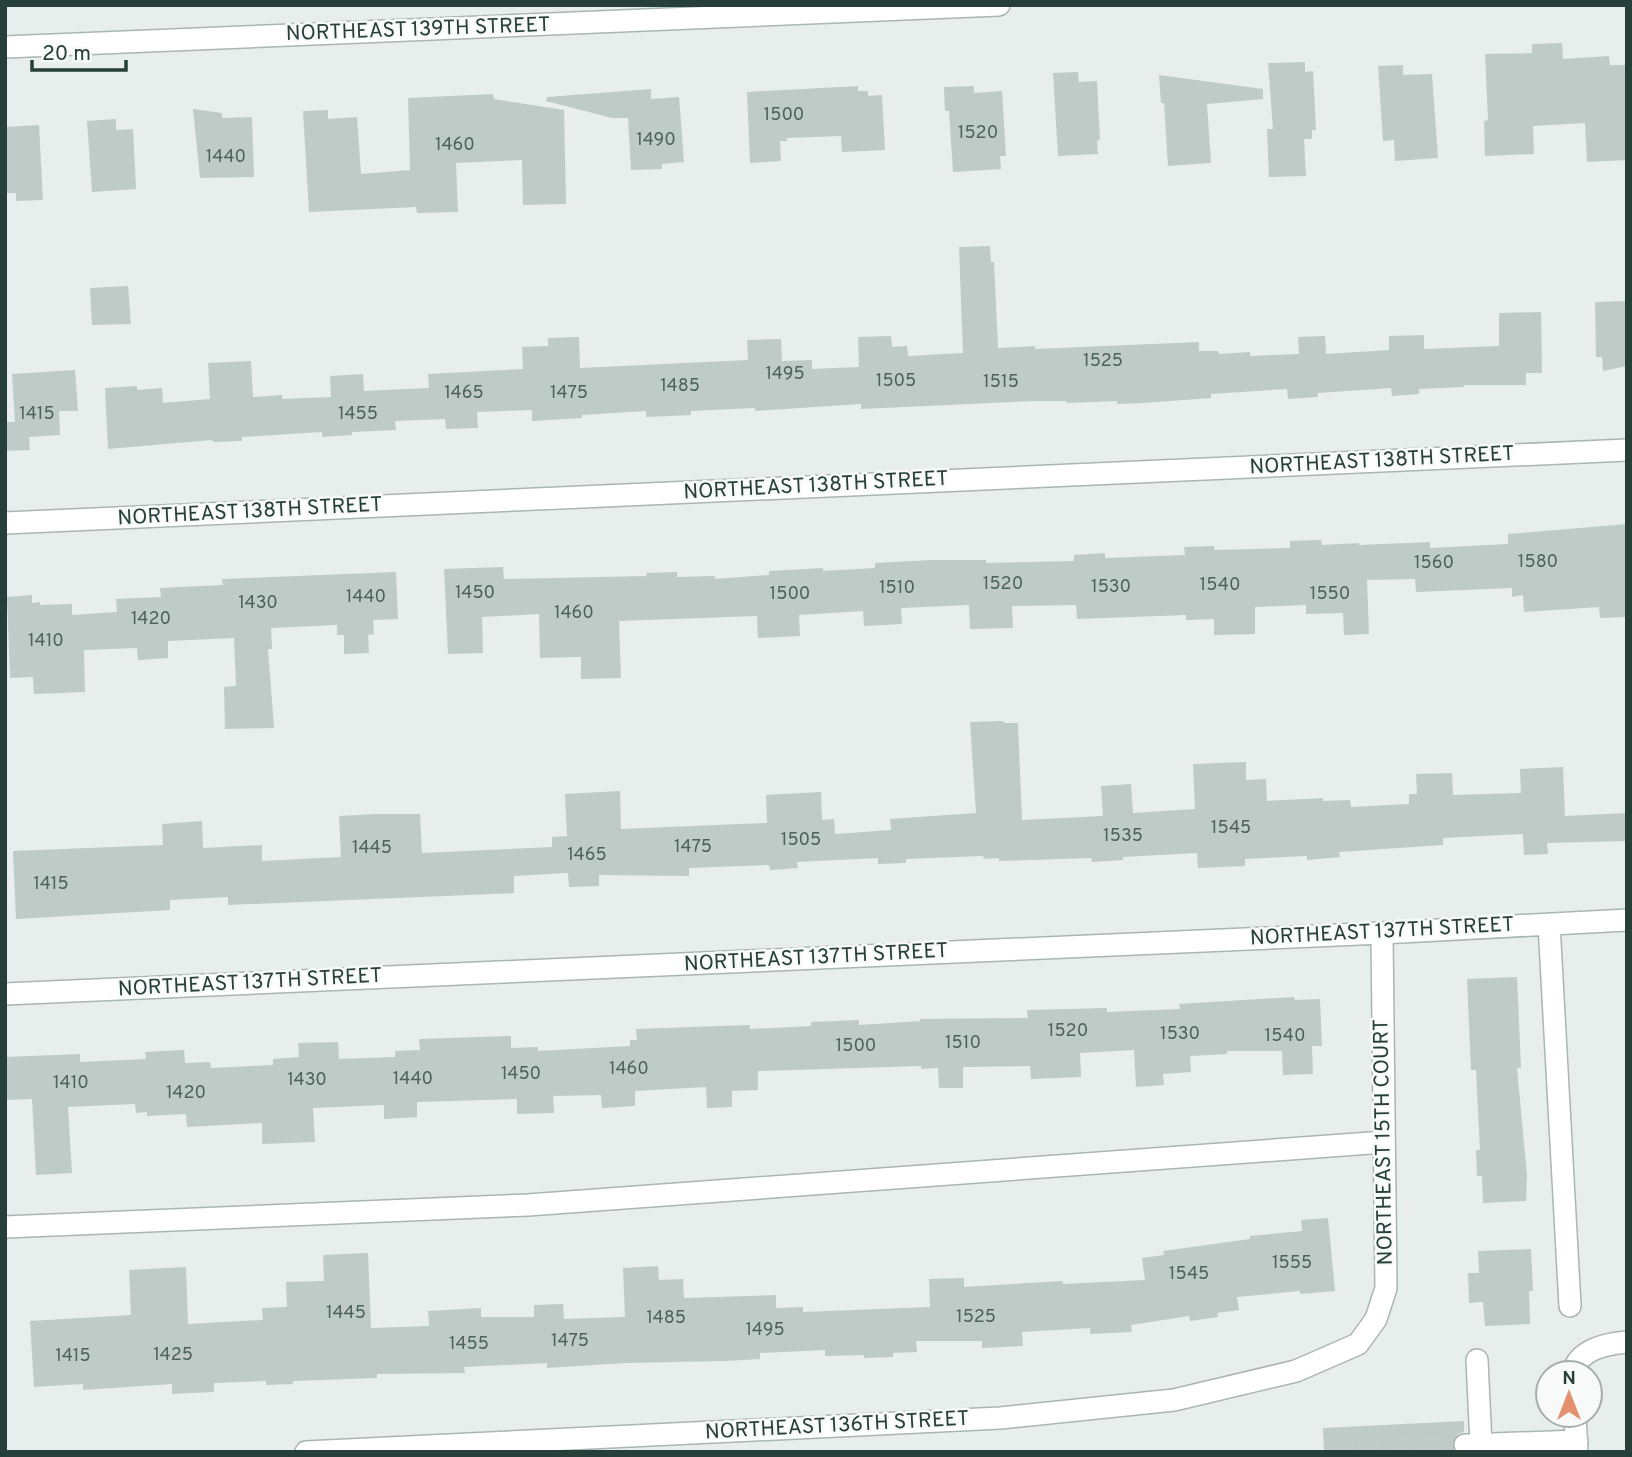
<svg xmlns="http://www.w3.org/2000/svg" width="1632" height="1457" viewBox="0 0 1632 1457" font-family="Overpass,sans-serif">
<rect width="100%" height="100%" fill="#e7eeeb"/>
<path fill="#bfcbc7" d="M 1562,43 L 1563,59 L 1609,56 L 1610,65 L 1627,65 L 1627,160 L 1587,162 L 1585,123 L 1533,126 L 1534,154 L 1485,156 L 1484,121 L 1488,120 L 1485,54 L 1532,53 L 1532,44 Z
M 1305,62 L 1305,72 L 1313,71 L 1316,130 L 1312,130 L 1312,139 L 1304,139 L 1306,176 L 1269,177 L 1267,129 L 1273,129 L 1268,63 Z
M 1403,65 L 1403,75 L 1432,74 L 1438,158 L 1395,161 L 1394,140 L 1383,141 L 1378,66 Z
M 1078,72 L 1079,82 L 1097,81 L 1100,140 L 1097,141 L 1098,154 L 1058,156 L 1053,73 Z
M 1159,75 L 1263,89 L 1263,99 L 1207,104 L 1211,163 L 1168,166 L 1164,103 L 1161,103 Z
M 858,86 L 858,91 L 868,91 L 868,96 L 882,95 L 885,150 L 842,152 L 841,136 L 786,138 L 787,141 L 780,141 L 781,161 L 750,163 L 747,92 Z
M 974,86 L 974,93 L 1002,91 L 1006,156 L 1000,156 L 1001,169 L 953,172 L 949,111 L 945,111 L 944,87 Z
M 651,89 L 651,99 L 679,97 L 684,162 L 662,164 L 662,169 L 631,170 L 628,118 L 612,118 L 546,101 L 547,97 Z
M 493,94 L 494,99 L 564,110 L 566,204 L 523,205 L 522,160 L 456,163 L 458,212 L 417,213 L 416,207 L 309,212 L 303,111 L 328,110 L 328,119 L 357,117 L 361,174 L 410,170 L 408,98 Z
M 193,109 L 222,113 L 222,118 L 252,117 L 254,177 L 200,178 Z
M 116,119 L 116,130 L 133,129 L 136,189 L 92,192 L 87,121 Z
M 39,125 L 43,200 L 16,201 L 16,193 L 5,193 L 5,127 Z
M 990,246 L 991,262 L 994,262 L 998,348 L 1035,346 L 1035,349 L 1199,342 L 1199,351 L 1218,351 L 1219,354 L 1250,352 L 1250,356 L 1299,354 L 1298,337 L 1325,336 L 1326,354 L 1389,350 L 1389,336 L 1424,335 L 1424,349 L 1499,346 L 1499,313 L 1541,312 L 1542,373 L 1526,373 L 1526,385 L 1464,385 L 1464,387 L 1419,389 L 1419,394 L 1392,396 L 1391,388 L 1318,393 L 1318,397 L 1288,399 L 1287,389 L 1211,394 L 1211,398 L 1143,403 L 1117,404 L 1117,401 L 1067,403 L 1066,401 L 1035,401 L 861,409 L 861,404 L 755,411 L 755,408 L 691,411 L 691,415 L 646,417 L 646,411 L 582,415 L 582,418 L 532,421 L 532,410 L 477,412 L 478,428 L 446,429 L 445,419 L 395,421 L 396,430 L 352,432 L 352,435 L 322,437 L 322,432 L 242,437 L 242,441 L 213,442 L 212,440 L 108,449 L 105,388 L 137,386 L 137,390 L 162,388 L 163,403 L 210,399 L 208,363 L 251,361 L 253,397 L 282,395 L 282,399 L 331,397 L 330,376 L 363,374 L 364,391 L 429,388 L 428,374 L 523,369 L 522,347 L 548,346 L 548,338 L 579,337 L 580,368 L 748,360 L 747,340 L 781,339 L 782,361 L 812,360 L 812,369 L 859,367 L 858,337 L 891,336 L 892,347 L 907,346 L 908,356 L 963,353 L 959,247 Z
M 128,286 L 131,324 L 92,325 L 90,288 Z
M 1627,301 L 1627,366 L 1603,371 L 1602,357 L 1596,357 L 1595,302 Z
M 75,370 L 78,411 L 59,411 L 60,435 L 29,437 L 30,450 L 5,451 L 5,422 L 15,422 L 12,374 Z
M 1627,524 L 1627,617 L 1600,618 L 1599,607 L 1524,612 L 1523,595 L 1512,597 L 1512,588 L 1416,592 L 1415,579 L 1367,580 L 1369,634 L 1344,635 L 1343,613 L 1306,614 L 1306,605 L 1255,607 L 1255,634 L 1214,635 L 1214,619 L 1186,620 L 1186,615 L 1077,619 L 1076,605 L 1012,606 L 1013,628 L 970,629 L 969,605 L 901,608 L 902,624 L 864,626 L 863,611 L 799,615 L 800,636 L 758,638 L 757,616 L 619,621 L 621,678 L 581,679 L 581,657 L 540,658 L 539,614 L 482,617 L 483,653 L 448,654 L 444,569 L 503,567 L 504,579 L 647,576 L 646,573 L 677,572 L 677,577 L 715,576 L 715,579 L 769,575 L 769,571 L 823,568 L 823,571 L 875,568 L 875,563 L 932,560 L 986,560 L 986,563 L 1074,561 L 1074,555 L 1105,553 L 1105,558 L 1185,555 L 1184,547 L 1214,546 L 1214,550 L 1290,548 L 1290,541 L 1321,540 L 1322,545 L 1359,543 L 1359,545 L 1430,542 L 1430,548 L 1508,544 L 1508,534 Z
M 396,572 L 398,619 L 373,620 L 374,634 L 368,635 L 369,653 L 344,654 L 344,635 L 337,635 L 337,625 L 271,628 L 272,649 L 268,649 L 274,728 L 225,729 L 224,687 L 236,686 L 234,638 L 168,641 L 168,658 L 138,660 L 137,648 L 84,650 L 85,692 L 34,694 L 33,677 L 10,678 L 7,597 L 32,595 L 32,603 L 40,602 L 40,605 L 72,604 L 72,615 L 117,612 L 116,599 L 161,597 L 160,588 L 223,585 L 222,579 Z
M 1003,721 L 1004,723 L 1018,723 L 1022,820 L 1103,816 L 1101,786 L 1131,784 L 1133,813 L 1195,809 L 1193,764 L 1246,762 L 1246,780 L 1266,779 L 1267,801 L 1323,798 L 1323,801 L 1350,800 L 1351,807 L 1409,804 L 1409,794 L 1417,794 L 1416,774 L 1452,773 L 1453,795 L 1521,793 L 1520,769 L 1563,767 L 1565,816 L 1627,813 L 1627,841 L 1547,843 L 1548,854 L 1524,855 L 1523,834 L 1443,838 L 1443,845 L 1339,852 L 1340,857 L 1307,860 L 1307,856 L 1245,859 L 1245,866 L 1198,868 L 1197,853 L 1123,857 L 1123,860 L 1092,862 L 1091,858 L 999,861 L 999,858 L 984,859 L 983,856 L 906,859 L 906,863 L 878,864 L 878,858 L 797,862 L 798,868 L 770,870 L 769,865 L 689,868 L 689,876 L 599,875 L 599,886 L 569,887 L 568,873 L 514,876 L 514,893 L 228,905 L 228,897 L 170,900 L 170,910 L 16,919 L 13,851 L 163,845 L 162,824 L 202,821 L 203,848 L 262,845 L 262,861 L 341,857 L 339,816 L 376,814 L 420,814 L 422,853 L 552,847 L 552,837 L 567,836 L 565,794 L 620,791 L 621,829 L 767,823 L 766,795 L 821,792 L 822,820 L 834,819 L 835,834 L 891,830 L 890,819 L 976,813 L 970,722 Z
M 1517,977 L 1521,1068 L 1517,1068 L 1527,1176 L 1526,1201 L 1483,1203 L 1482,1176 L 1477,1176 L 1476,1150 L 1480,1150 L 1476,1070 L 1471,1070 L 1467,979 Z
M 1294,997 L 1295,1000 L 1320,999 L 1322,1046 L 1312,1046 L 1313,1074 L 1283,1075 L 1282,1051 L 1227,1051 L 1227,1054 L 1190,1056 L 1191,1072 L 1163,1074 L 1164,1085 L 1136,1087 L 1134,1050 L 1080,1053 L 1081,1077 L 1031,1079 L 1030,1066 L 963,1067 L 963,1088 L 939,1088 L 938,1068 L 921,1069 L 921,1066 L 758,1071 L 758,1090 L 732,1091 L 732,1107 L 707,1108 L 706,1087 L 635,1091 L 635,1106 L 602,1108 L 601,1095 L 553,1096 L 554,1113 L 517,1114 L 517,1099 L 417,1102 L 417,1117 L 384,1119 L 384,1105 L 313,1108 L 315,1142 L 262,1144 L 262,1123 L 187,1127 L 186,1114 L 147,1116 L 147,1112 L 136,1113 L 135,1104 L 68,1107 L 72,1173 L 36,1175 L 32,1099 L 5,1100 L 5,1057 L 80,1054 L 80,1062 L 146,1059 L 145,1052 L 184,1050 L 185,1063 L 210,1062 L 211,1068 L 273,1065 L 273,1059 L 299,1057 L 298,1043 L 338,1042 L 339,1059 L 395,1057 L 395,1051 L 420,1050 L 419,1039 L 511,1036 L 511,1048 L 538,1047 L 538,1051 L 630,1046 L 630,1040 L 637,1040 L 636,1029 L 750,1025 L 750,1029 L 811,1026 L 811,1022 L 859,1020 L 859,1025 L 920,1021 L 920,1019 L 1028,1018 L 1027,1010 L 1107,1008 L 1107,1012 L 1180,1009 L 1179,1004 Z
M 1328,1218 L 1335,1291 L 1300,1294 L 1300,1291 L 1237,1297 L 1239,1310 L 1217,1313 L 1218,1317 L 1190,1321 L 1189,1316 L 1131,1325 L 1132,1332 L 1090,1334 L 1090,1328 L 1022,1332 L 1023,1346 L 982,1348 L 982,1341 L 916,1341 L 917,1352 L 893,1353 L 893,1357 L 864,1358 L 864,1355 L 825,1356 L 825,1350 L 760,1353 L 760,1359 L 726,1361 L 625,1363 L 547,1368 L 547,1363 L 464,1367 L 465,1373 L 377,1374 L 377,1378 L 293,1381 L 293,1384 L 266,1385 L 266,1381 L 214,1383 L 214,1392 L 172,1394 L 172,1384 L 83,1390 L 83,1384 L 34,1387 L 30,1321 L 131,1315 L 129,1270 L 186,1267 L 188,1324 L 263,1320 L 262,1308 L 287,1307 L 286,1282 L 324,1281 L 323,1255 L 368,1253 L 371,1328 L 429,1326 L 428,1311 L 481,1308 L 481,1317 L 534,1317 L 534,1305 L 563,1304 L 564,1319 L 625,1317 L 623,1268 L 658,1266 L 659,1280 L 683,1279 L 684,1298 L 776,1295 L 776,1308 L 803,1307 L 803,1312 L 930,1307 L 929,1279 L 964,1278 L 964,1287 L 1063,1281 L 1063,1284 L 1145,1280 L 1142,1258 L 1164,1255 L 1163,1251 L 1250,1239 L 1250,1236 L 1302,1231 L 1301,1220 Z
M 1531,1249 L 1533,1291 L 1529,1291 L 1530,1324 L 1485,1326 L 1483,1302 L 1469,1303 L 1468,1273 L 1479,1273 L 1478,1251 Z
M 1464,1421 L 1464,1432 L 1458,1434 L 1453,1439 L 1454,1452 L 1324,1452 L 1323,1428 Z"/>
<g fill="none" stroke-linecap="round" stroke-linejoin="round">
<path stroke="#c1cbc7" stroke-width="21" stroke-dasharray="21 10" stroke-linecap="butt" d="M 1327,1452 L 1465,1445"/>
<g stroke="#aab6b2" stroke-width="24">
<path id="minor" d="M 5,47 L 999,5
M 5,523 L 1627,450
M 1549,924 L 1570,1306
M 5,994 L 1382,933 L 1627,920
M 5,1227 L 528,1205 L 1384,1142
M 1477,1360 L 1481,1445
M 1573,1373 C 1578,1349 1606,1344 1627,1342
M 1575,1415 L 1577,1452
M 1465,1445 L 1577,1441
M 306,1452 L 1000,1418 L 1174,1400 L 1296,1371 L 1358,1344 L 1376,1319 L 1386,1288 L 1382,933"/>
</g>
<use href="#minor" stroke="#fff" stroke-width="21"/>
</g>
<g text-anchor="middle" dominant-baseline="central" stroke-width="5" stroke-linejoin="round" paint-order="stroke">
<g font-size="18" fill="#4d625c">
<text x="784" y="115">1500</text>
<text x="978" y="133">1520</text>
<text x="656" y="140">1490</text>
<text x="455" y="145">1460</text>
<text x="226" y="157">1440</text>
<text x="1103" y="361">1525</text>
<text x="785" y="374">1495</text>
<text x="896" y="381">1505</text>
<text x="1001" y="382">1515</text>
<text x="680" y="386">1485</text>
<text x="464" y="393">1465</text>
<text x="569" y="393">1475</text>
<text x="37" y="414">1415</text>
<text x="358" y="414">1455</text>
<text x="1538" y="562">1580</text>
<text x="1434" y="563">1560</text>
<text x="1003" y="584">1520</text>
<text x="1220" y="585">1540</text>
<text x="1111" y="587">1530</text>
<text x="897" y="588">1510</text>
<text x="475" y="593">1450</text>
<text x="790" y="594">1500</text>
<text x="1330" y="594">1550</text>
<text x="366" y="597">1440</text>
<text x="258" y="603">1430</text>
<text x="574" y="613">1460</text>
<text x="151" y="619">1420</text>
<text x="46" y="641">1410</text>
<text x="1231" y="828">1545</text>
<text x="1123" y="836">1535</text>
<text x="801" y="840">1505</text>
<text x="693" y="847">1475</text>
<text x="372" y="848">1445</text>
<text x="587" y="855">1465</text>
<text x="51" y="884">1415</text>
<text x="1068" y="1031">1520</text>
<text x="1180" y="1034">1530</text>
<text x="1285" y="1036">1540</text>
<text x="963" y="1043">1510</text>
<text x="856" y="1046">1500</text>
<text x="629" y="1069">1460</text>
<text x="521" y="1074">1450</text>
<text x="413" y="1079">1440</text>
<text x="307" y="1080">1430</text>
<text x="71" y="1083">1410</text>
<text x="186" y="1093">1420</text>
<text x="1292" y="1263">1555</text>
<text x="1189" y="1274">1545</text>
<text x="346" y="1313">1445</text>
<text x="976" y="1317">1525</text>
<text x="666" y="1318">1485</text>
<text x="765" y="1330">1495</text>
<text x="570" y="1341">1475</text>
<text x="469" y="1344">1455</text>
<text x="173" y="1355">1425</text>
<text x="73" y="1356">1415</text>
</g>
<g font-size="21" fill="#273f39" stroke="#f7faf9">
<text transform="translate(418 30) rotate(-2)">NORTHEAST 139TH STREET</text>
<text transform="translate(1382 461) rotate(-3)">NORTHEAST 138TH STREET</text>
<text transform="translate(816 486) rotate(-3)">NORTHEAST 138TH STREET</text>
<text transform="translate(250 512) rotate(-3)">NORTHEAST 138TH STREET</text>
<text transform="translate(1382 932) rotate(-3)">NORTHEAST 137TH STREET</text>
<text transform="translate(816 958) rotate(-3)">NORTHEAST 137TH STREET</text>
<text transform="translate(250 983) rotate(-3)">NORTHEAST 137TH STREET</text>
<text transform="translate(1384 1142) rotate(-91)">NORTHEAST 15TH COURT</text>
<text transform="translate(837 1426) rotate(-3)">NORTHEAST 136TH STREET</text>
</g>
</g>
<rect width="1632" height="1457" fill="none" stroke="#273f39" stroke-width="14"/>
<g transform="translate(1569 1394)"><circle r="33" fill="#f7faf9" stroke="#a4afac" stroke-width="2"/>
<path d="M0-5L12 26L0 18L-12 26Z" fill="#e4906e"/>
<text y="-10" font-size="19" font-weight="bold" text-anchor="middle" fill="#273f39">N</text>
</g>
<path d="M32 60v10h94v-10" fill="none" stroke="#273f39" stroke-width="3.5"/>
<text x="42" y="60" font-size="21" fill="#273f39" stroke="#f7faf9" stroke-width="5" paint-order="stroke">20 m</text>
</svg>
